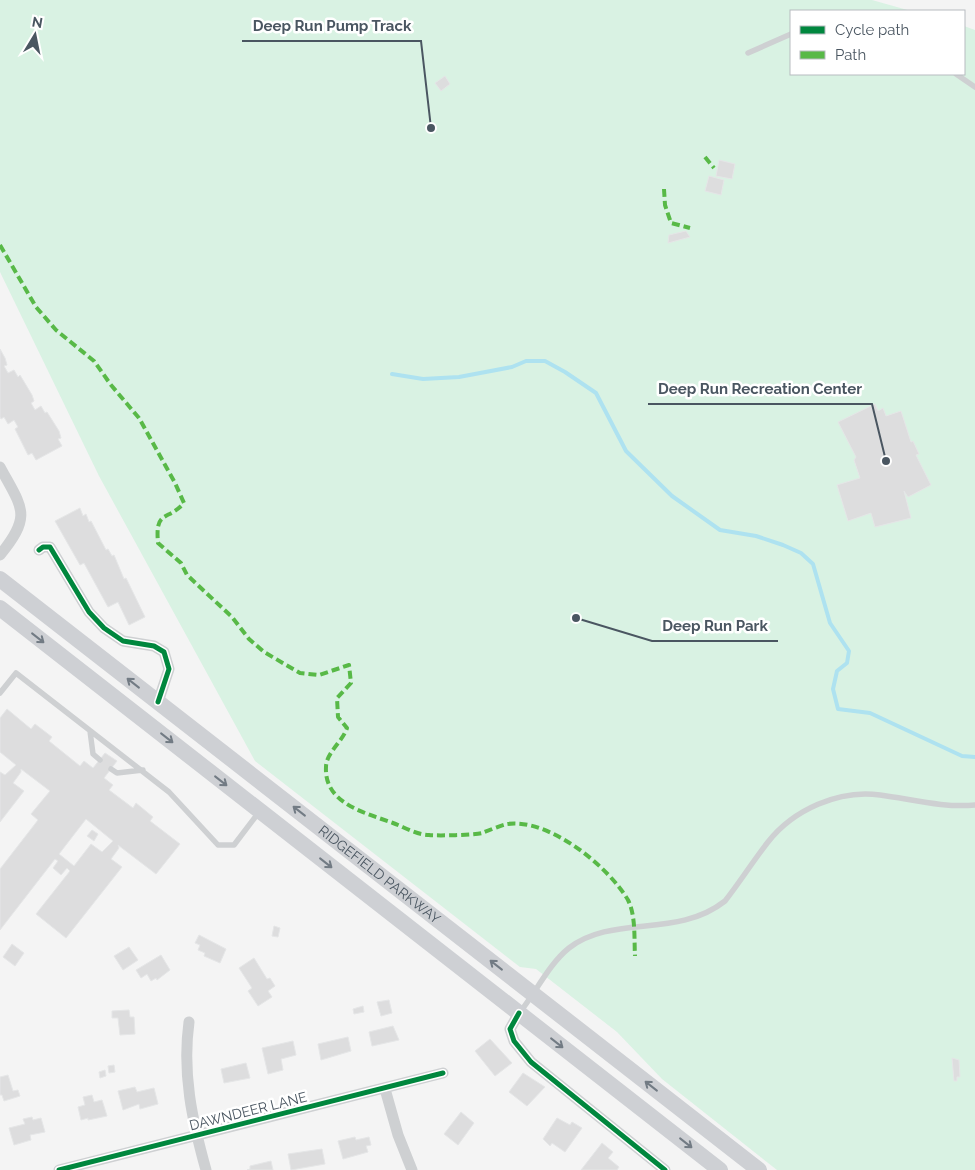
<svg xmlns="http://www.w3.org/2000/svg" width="975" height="1170" viewBox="0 0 975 1170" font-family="Raleway,sans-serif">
<rect width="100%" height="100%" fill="#f4f4f4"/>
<path fill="#d9f2e3" d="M 0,0 L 872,0 L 911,11 L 791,11 L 791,74 L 964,74 L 964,26 L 975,30 L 975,1170 L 777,1170 L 662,1079 L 617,1032 L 536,969 L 520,967 L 255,761 L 99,476 L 0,272 Z"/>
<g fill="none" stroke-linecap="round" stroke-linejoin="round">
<path stroke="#aee2f0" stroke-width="4" d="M 392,374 L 423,379 L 459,377 L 512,367 L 526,361 L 545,361 L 565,372 L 596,393 L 626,451 L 672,496 L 720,530 L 756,536 L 783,545 L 801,553 L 813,564 L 830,623 L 849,651 L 847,663 L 837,671 L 833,689 L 838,709 L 870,713 L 962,756 L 975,757"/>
</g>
<path fill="#ddddde" stroke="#e5e6e7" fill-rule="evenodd" d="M 445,76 L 450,84 L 441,91 L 435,83 Z
M 719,160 L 735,164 L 732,179 L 716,176 Z
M 709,176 L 724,180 L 721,195 L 705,191 Z
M 686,231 L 690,237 L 668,243 L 669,235 Z
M 0,349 L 5,358 L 7,365 L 4,366 L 8,373 L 14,370 L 18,377 L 20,375 L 32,395 L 34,401 L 31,403 L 35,410 L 41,406 L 45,413 L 47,412 L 59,431 L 61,438 L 58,439 L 62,446 L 36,460 L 32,453 L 28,455 L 15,429 L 18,427 L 14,420 L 8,424 L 4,417 L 1,419 L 0,417 Z
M 875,404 L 878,411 L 883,408 L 886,416 L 901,411 L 911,442 L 913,441 L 919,454 L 916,455 L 931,485 L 908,497 L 904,491 L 911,518 L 875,527 L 871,513 L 848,521 L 837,485 L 860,478 L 854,460 L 856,457 L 838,422 Z
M 80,508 L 83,516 L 86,514 L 89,522 L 91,521 L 106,550 L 108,549 L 112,556 L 114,555 L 124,579 L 126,578 L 145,617 L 129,625 L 118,602 L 108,607 L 84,563 L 80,565 L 55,521 Z
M 7,709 L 31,729 L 35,724 L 52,737 L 49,741 L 80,766 L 84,761 L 93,768 L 105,753 L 117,761 L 104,778 L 113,785 L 109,790 L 133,808 L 136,803 L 153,817 L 150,821 L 180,844 L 156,874 L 118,845 L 119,848 L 111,859 L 122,867 L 66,938 L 36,914 L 70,871 L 67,868 L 61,875 L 53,868 L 58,861 L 55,859 L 0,930 L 0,869 L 38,820 L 31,814 L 50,791 L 21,769 L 21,772 L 13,783 L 24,791 L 0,822 L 0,772 L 5,775 L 16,765 L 0,752 L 0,718 ZM 86,819 L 113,841 L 102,852 L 91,844 L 74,866 L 59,854 Z
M 92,830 L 98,834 L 94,841 L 87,836 Z
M 274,926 L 280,928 L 278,937 L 272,936 Z
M 199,935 L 226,949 L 220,963 L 204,956 L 205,953 L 198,950 L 200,945 L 195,943 Z
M 12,944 L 24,953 L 15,966 L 3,957 Z
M 129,947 L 138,960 L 123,970 L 114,956 Z
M 161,955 L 170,970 L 157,980 L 156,978 L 151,981 L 147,974 L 141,978 L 136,970 Z
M 254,958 L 267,979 L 270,978 L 275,986 L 268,991 L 272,997 L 258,1006 L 248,991 L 252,988 L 239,968 Z
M 389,1000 L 392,1013 L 381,1016 L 377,1002 Z
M 363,1006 L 364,1012 L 354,1014 L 353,1009 Z
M 129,1010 L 130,1017 L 134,1017 L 135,1034 L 120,1035 L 118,1018 L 112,1018 L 112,1011 Z
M 393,1026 L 399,1040 L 372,1046 L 369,1032 Z
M 348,1037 L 351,1051 L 321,1060 L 318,1044 Z
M 490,1039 L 512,1063 L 495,1076 L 475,1051 Z
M 293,1041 L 296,1055 L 281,1059 L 283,1070 L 268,1074 L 262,1048 Z
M 952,1058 L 959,1060 L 960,1077 L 957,1077 L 957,1081 L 954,1081 Z
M 246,1063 L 250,1078 L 224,1083 L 221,1069 Z
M 114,1065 L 115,1072 L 109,1073 L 108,1066 Z
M 105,1070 L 106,1076 L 100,1078 L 99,1072 Z
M 523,1073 L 545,1087 L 527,1106 L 509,1092 Z
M 8,1075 L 13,1091 L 18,1090 L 20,1096 L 4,1101 L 2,1095 L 0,1095 L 0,1077 Z
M 135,1087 L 137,1092 L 154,1088 L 158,1104 L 140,1109 L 139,1104 L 123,1110 L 118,1091 Z
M 92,1095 L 94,1102 L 102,1100 L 107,1116 L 88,1120 L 88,1118 L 81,1120 L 78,1107 L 85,1105 L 83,1097 Z
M 461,1112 L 474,1123 L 458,1145 L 444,1134 Z
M 32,1117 L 33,1120 L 41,1118 L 45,1132 L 30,1135 L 31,1140 L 14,1145 L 9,1128 L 25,1124 L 23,1119 Z
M 557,1118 L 570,1125 L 572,1122 L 582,1128 L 565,1152 L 552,1143 L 550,1146 L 543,1139 Z
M 355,1137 L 356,1140 L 369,1137 L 371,1145 L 366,1146 L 368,1152 L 343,1159 L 338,1141 Z
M 602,1143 L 613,1152 L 608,1158 L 619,1167 L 617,1170 L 581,1170 Z
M 322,1149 L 325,1164 L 291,1170 L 288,1154 Z
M 271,1161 L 273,1170 L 247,1170 L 250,1169 L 250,1166 Z"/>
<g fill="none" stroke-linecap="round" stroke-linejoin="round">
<path stroke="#ced0d2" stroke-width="5.5" d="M 748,53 L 791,34
M 956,74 L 975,87
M 0,693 L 16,673 L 169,792 L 218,845 L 234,845 L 259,812
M 90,731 L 93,754 L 100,760
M 111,769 L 117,773 L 143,770
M 520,1012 C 536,992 549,964 569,948 C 613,914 677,939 725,901 C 740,882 753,861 768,842 C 793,810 839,789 880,795 C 911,799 943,808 975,805"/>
<path stroke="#ced0d2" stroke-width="11" d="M 0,467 C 22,508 33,515 0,555
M 39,550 L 43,547 L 50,547 L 89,612 L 104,628 L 123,641 L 154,646 L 164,652 L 169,669 L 158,702
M 519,1013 L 510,1029 L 514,1041 L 531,1062 L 665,1170
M 189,1022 C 182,1073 192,1120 206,1170
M 385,1089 L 398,1135 L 412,1170
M 59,1170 L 443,1073"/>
<g stroke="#ced0d4" stroke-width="16">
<path id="s1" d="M 0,579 L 759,1170"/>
<path d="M 0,608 L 720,1170"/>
</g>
<path stroke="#58b947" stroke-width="4" stroke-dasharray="8 4" stroke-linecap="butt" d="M 705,157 L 714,168
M 664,189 L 665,205 L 671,223 L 690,228
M 0,245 L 36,307 L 56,330 L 94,361 L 111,385 L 139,418 L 175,483 L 184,503 C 167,522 155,509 158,543 L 181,563 L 187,575 L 232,617 L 249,639 L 264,652 L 300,673 L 319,675 L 349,665 L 351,683 L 337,698 L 338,717 L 347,728 C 343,741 326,753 326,767 C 324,804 366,813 393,823 C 404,827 417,835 429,835 C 438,836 474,835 482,833 C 490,830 499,826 507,824 C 549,818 608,866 628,900 C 636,916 634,939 635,956"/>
<g stroke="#fff" stroke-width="8">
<path id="cycleway" d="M 39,550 L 43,547 L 50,547 L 89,612 L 104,628 L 123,641 L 154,646 L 164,652 L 169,669 L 158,702
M 519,1013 L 510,1029 L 514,1041 L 531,1062 L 665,1170
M 59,1170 L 443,1073"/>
</g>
<use href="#cycleway" stroke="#00873e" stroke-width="5"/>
</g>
<defs><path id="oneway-shaft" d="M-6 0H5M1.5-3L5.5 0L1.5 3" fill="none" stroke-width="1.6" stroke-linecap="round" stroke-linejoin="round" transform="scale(1.25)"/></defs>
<g stroke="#727b84">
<use href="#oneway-shaft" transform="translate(38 638) rotate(38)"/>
<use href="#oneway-shaft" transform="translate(133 683) rotate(-142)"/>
<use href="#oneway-shaft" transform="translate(167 738) rotate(38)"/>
<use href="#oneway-shaft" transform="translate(221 781) rotate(38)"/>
<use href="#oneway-shaft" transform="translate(299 811) rotate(-142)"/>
<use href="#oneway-shaft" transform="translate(326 863) rotate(38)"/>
<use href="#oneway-shaft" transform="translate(496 965) rotate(-142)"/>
<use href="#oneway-shaft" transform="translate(557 1043) rotate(38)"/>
<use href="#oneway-shaft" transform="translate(651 1086) rotate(-142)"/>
<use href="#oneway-shaft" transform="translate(686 1143) rotate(38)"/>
</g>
<g text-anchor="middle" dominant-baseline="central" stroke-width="5" stroke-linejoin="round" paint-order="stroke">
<g font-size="14" fill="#4a5661" stroke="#fff">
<text stroke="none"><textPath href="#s1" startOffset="481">RIDGEFIELD PARKWAY</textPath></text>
<text transform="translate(248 1111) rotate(-14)">DAWNDEER LANE</text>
</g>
</g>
<path fill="none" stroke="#4a5661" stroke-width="2" d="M431 128L421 41H242M886 461L872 404H648M576 618L652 641H778"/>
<g fill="#4a5661" stroke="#fff" stroke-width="2">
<circle cx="431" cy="128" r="5"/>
<circle cx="886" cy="461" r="5"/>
<circle cx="576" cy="618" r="5"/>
</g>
<g font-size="15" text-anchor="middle" font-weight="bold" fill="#4a5661" stroke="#fff" stroke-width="5" stroke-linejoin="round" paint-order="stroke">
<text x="332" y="31">Deep Run Pump Track</text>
<text x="760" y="394">Deep Run Recreation Center</text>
<text x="715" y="631">Deep Run Park</text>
</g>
<rect x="790" y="10" width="175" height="65" fill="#ffffff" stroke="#b7bbc0"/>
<rect x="800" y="26" width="25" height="8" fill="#00873e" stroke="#b7bbc0"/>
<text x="835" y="35" font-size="15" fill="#4a5661">Cycle path</text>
<rect x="800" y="51" width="25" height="8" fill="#58b947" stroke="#b7bbc0"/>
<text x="835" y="60" font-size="15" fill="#4a5661">Path</text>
<g transform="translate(35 35) rotate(10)" stroke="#ffffff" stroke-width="4" paint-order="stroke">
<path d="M0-4L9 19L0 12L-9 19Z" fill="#4a5661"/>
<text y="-8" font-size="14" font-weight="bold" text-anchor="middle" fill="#4a5661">N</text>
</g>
</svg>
